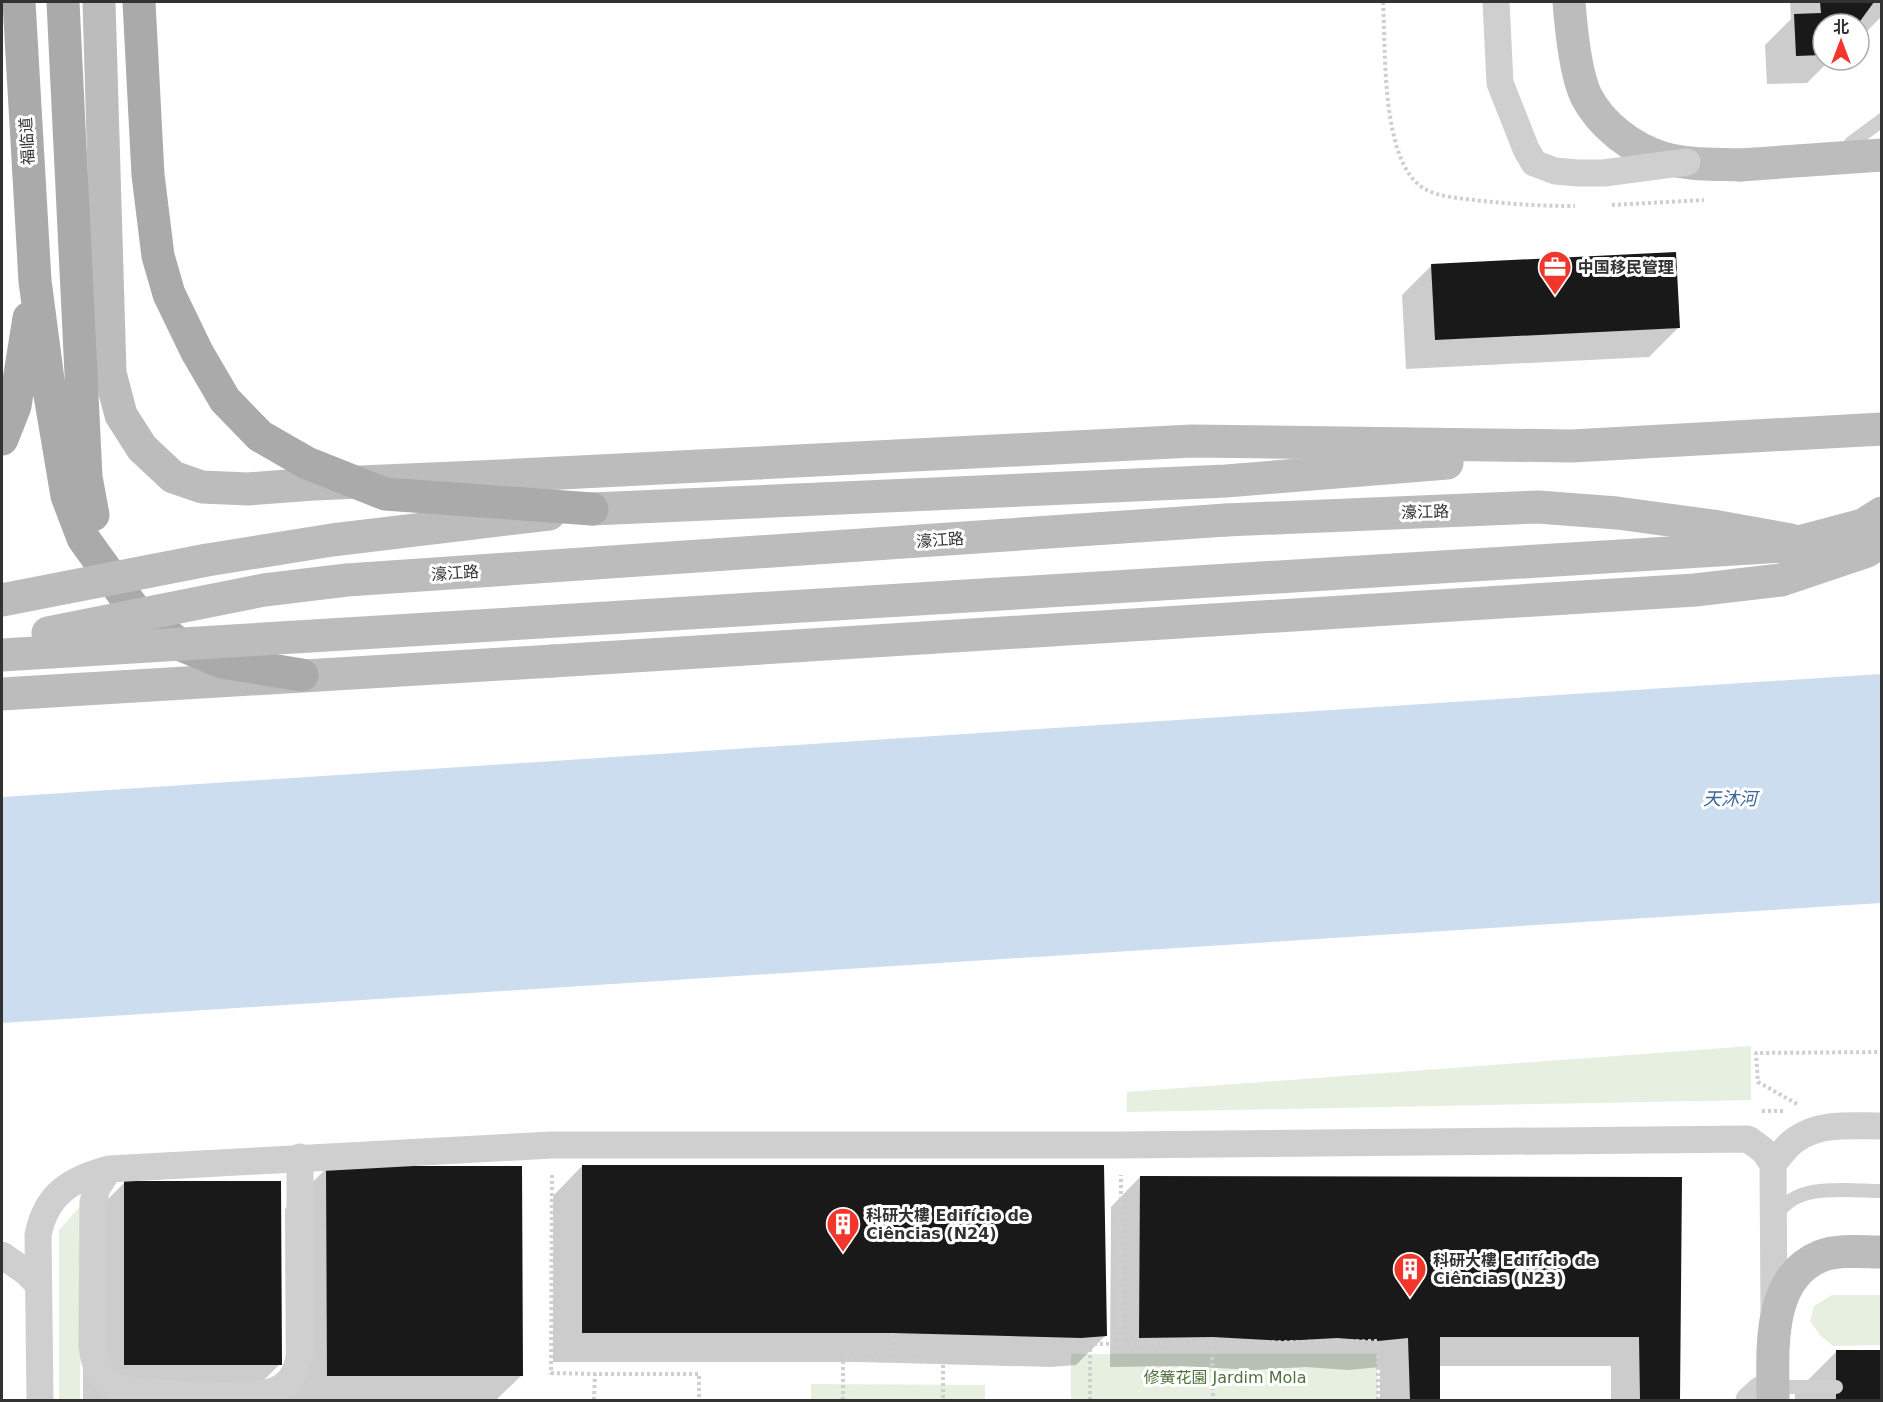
<svg xmlns="http://www.w3.org/2000/svg" width="1883" height="1402" viewBox="0 0 1883 1402" font-family="'DejaVu Sans','Noto Sans SC',sans-serif">
<rect width="100%" height="100%" fill="#fff"/>
<path fill="#e6efe0" d="M 1751,1046 L 1751,1100 L 1127,1112 L 1127,1092 Z
M 82,1204 L 80,1400 L 59,1400 L 59,1230 Z
M 1832,1295 L 1881,1295 L 1881,1345 L 1833,1346 L 1820,1335 L 1810,1321 L 1814,1306 Z
M 1071,1354 L 1377,1354 L 1378,1400 L 1071,1400 Z
M 811,1384 L 985,1385 L 985,1400 L 811,1400 Z"/>
<path fill="#ccddf0" d="M 1881,674 L 1881,903 L 2,1023 L 2,797 Z"/>
<path fill="#0003" d="M 1790,2 L 1882,2 L 1882,16 L 1867,31 L 1859,31 L 1859,24 L 1823,24 L 1823,60 L 1830,60 L 1807,83 L 1767,84 L 1765,45 L 1791,19 Z
M 1431,266 L 1678,328 L 1649,357 L 1406,369 L 1402,295 Z
M 582,1166 L 1106,1335 L 1076,1365 L 1051,1367 L 862,1362 L 553,1362 L 553,1196 Z
M 327,1168 L 521,1376 L 496,1400 L 286,1400 L 285,1209 Z
M 1140,1177 L 1680,1178 L 1680,1400 L 1611,1400 L 1611,1366 L 1439,1366 L 1439,1400 L 1380,1400 L 1380,1367 L 1348,1370 L 1306,1367 L 1253,1370 L 1182,1366 L 1110,1367 L 1111,1207 Z
M 124,1183 L 280,1364 L 244,1400 L 83,1400 L 83,1224 Z
M 1837,1351 L 1882,1351 L 1882,1400 L 1795,1400 L 1795,1393 Z"/>
<path fill="#191919" d="M 1820,2 L 1874,2 L 1858,24 L 1823,24 L 1823,55 L 1796,56 L 1794,14 L 1821,13 Z
M 1676,252 L 1680,328 L 1435,340 L 1431,264 Z
M 582,1165 L 1104,1165 L 1107,1336 L 1081,1338 L 893,1333 L 582,1333 Z
M 326,1166 L 522,1166 L 523,1376 L 327,1376 Z
M 1140,1176 L 1682,1177 L 1680,1400 L 1640,1400 L 1639,1337 L 1440,1337 L 1440,1400 L 1410,1400 L 1408,1338 L 1378,1341 L 1337,1338 L 1283,1341 L 1213,1337 L 1139,1338 Z
M 124,1181 L 281,1181 L 282,1365 L 124,1365 Z
M 1836,1350 L 1882,1350 L 1882,1400 L 1836,1400 Z"/>
<g fill="none" stroke-linecap="round" stroke-linejoin="round">
<path stroke="#cfcfcf" stroke-width="4" stroke-dasharray="3 3" stroke-linecap="butt" d="M 1383,2 C 1386,48 1380,164 1425,189 C 1439,197 1458,198 1474,200 C 1509,204 1539,206 1575,206
M 1612,205 L 1704,200
M 1797,1104 L 1758,1082 L 1756,1053 L 1882,1052
M 1762,1111 L 1784,1111
M 552,1175 L 551,1373 L 595,1374
M 893,1333 L 893,1361
M 1212,1343 L 1378,1341 L 1378,1400
M 1120,1344 L 1121,1175
M 594,1400 L 595,1374 L 699,1374 L 699,1400
M 843,1400 L 843,1360 L 943,1361 L 943,1400
M 1090,1400 L 1090,1344 L 1212,1343 L 1213,1400"/>
<path stroke="#cfcfcf" stroke-width="14" d="M 1851,143 L 1882,120
M 1776,1217 C 1794,1181 1848,1191 1882,1191
M 1773,1387 L 1836,1387"/>
<path stroke="#cfcfcf" stroke-width="27" d="M 1773,1164 C 1780,1156 1786,1146 1795,1140 C 1820,1122 1852,1126 1882,1126
M 109,1169 L 97,1188 L 93,1202 L 92,1346 C 94,1362 98,1377 113,1385 C 131,1395 228,1396 252,1395 C 261,1394 275,1392 283,1386 C 294,1379 297,1367 300,1355 L 300,1157
M 2,1255 L 26,1272 L 38,1284
M 40,1400 L 38,1235 C 46,1194 71,1179 109,1169 L 552,1145 L 1121,1145 L 1748,1139 L 1763,1150 L 1773,1164 L 1774,1313
M 1749,1400 L 1760,1390 L 1773,1387"/>
<path stroke="#bcbcbc" stroke-width="33" d="M 99,2 L 110,373 L 121,415 L 142,448 L 173,477 L 202,487 L 248,489 L 314,484 L 501,476 L 1192,441 L 1572,446 L 1882,429
M 1569,2 C 1571,28 1575,72 1586,96 C 1601,125 1632,149 1663,158 C 1687,165 1715,164 1740,165
M 592,509 L 1226,481 L 1447,463
M 1226,520 L 1538,507 L 1617,513 L 1713,526 L 1791,540
M 2,694 L 553,661
M 1773,1400 C 1773,1352 1766,1278 1821,1256 C 1839,1249 1863,1252 1882,1252"/>
<path stroke="#aaa" stroke-width="33" d="M 19,2 L 35,281 L 50,395 L 67,496 L 83,538 L 134,609 L 179,644 L 222,662 L 302,675
M 63,2 L 86,477 L 93,515
M 2,439 L 15,406 L 29,318"/>
<path stroke="#cfcfcf" stroke-width="27" d="M 1496,2 L 1500,83 L 1526,149 L 1534,163 L 1555,171 L 1578,173 L 1604,173 L 1687,162"/>
<path stroke="#bcbcbc" stroke-width="33" d="M 1740,165 L 1882,155
M 2,600 L 207,560 L 332,540 L 549,514
M 48,633 L 264,590 L 347,580 L 1226,520
M 2,655 L 1784,546 L 1863,525 L 1882,513
M 553,661 L 1695,590 L 1781,580 L 1867,551 L 1882,541"/>
<path stroke="#aaa" stroke-width="33" d="M 139,2 L 148,175 L 158,256 L 169,294 L 197,352 L 225,400 L 260,436 L 307,463 L 385,494 L 592,509"/>
</g>
<defs>
<g id="office-pin" transform="scale(1.725)"><path d="M0 17L-7.5 6A9.5 9.5 0 1 1 7.5 6Z" fill="#f1362c" stroke="#fff"/><path d="M-6-3h4V-5.5h4V-3h4V5H-6ZM-1-4.5V-3h2v-1.5ZM-6 0V1H6V0Z" fill="#fff"/></g>
<g id="building-pin" transform="scale(1.725)"><path d="M0 17L-7.5 6A9.5 9.5 0 1 1 7.5 6Z" fill="#f1362c" stroke="#fff"/><path d="M-4-6H4V6H1V3H-1V6H-4ZM-2.5-4.3h1.7v1.8h-1.7ZM.8-4.3h1.7v1.8H.8ZM-2.5-1h1.7V.8h-1.7ZM.8-1h1.7V.8H.8Z" fill="#fff"/></g>
</defs>
<g fill-rule="evenodd">
<use href="#office-pin" x="1555" y="267"/>
<use href="#building-pin" x="843" y="1224"/>
<use href="#building-pin" x="1410" y="1269"/>
</g>
<g text-anchor="middle" dominant-baseline="central" stroke-width="6" stroke-linejoin="round" paint-order="stroke">
<g font-size="16" fill="#323232" stroke="#fff">
<text transform="translate(27 141) rotate(-93)">福临道</text>
<text transform="translate(1425 512) rotate(-2)">濠江路</text>
<text transform="translate(940 540) rotate(-4)">濠江路</text>
<text transform="translate(455 573) rotate(-4)">濠江路</text>
</g>
<g font-size="16" font-weight="bold" fill="#323232" stroke="#fff" text-anchor="start">
<text x="1578" y="267">中国移民管理</text>
<text x="866" y="1215">科研大樓 Edifício de<tspan x="866" dy="18">Ciências (N24)</tspan></text>
<text x="1433" y="1260">科研大樓 Edifício de<tspan x="1433" dy="18">Ciências (N23)</tspan></text>
</g>
<g font-size="16" fill="#4e723b" stroke="#fff">
<text x="1225" y="1377">修簧花園 Jardim Mola</text>
</g>
<g font-size="18" font-style="italic" fill="#39699b" stroke="#fff">
<text x="1730" y="798">天沐河</text>
</g>
</g>
<rect width="1883" height="1402" fill="none" stroke="#323232" stroke-width="6"/>
<g transform="translate(1841 42)"><circle r="28" fill="#ffffff" stroke="#adadad" stroke-width="1.5"/>
<path d="M0-4.5L10 22L0 15L-10 22Z" fill="#f1362c"/>
<text y="-9" font-size="16" font-weight="bold" text-anchor="middle" fill="#323232">北</text>
</g>
</svg>
